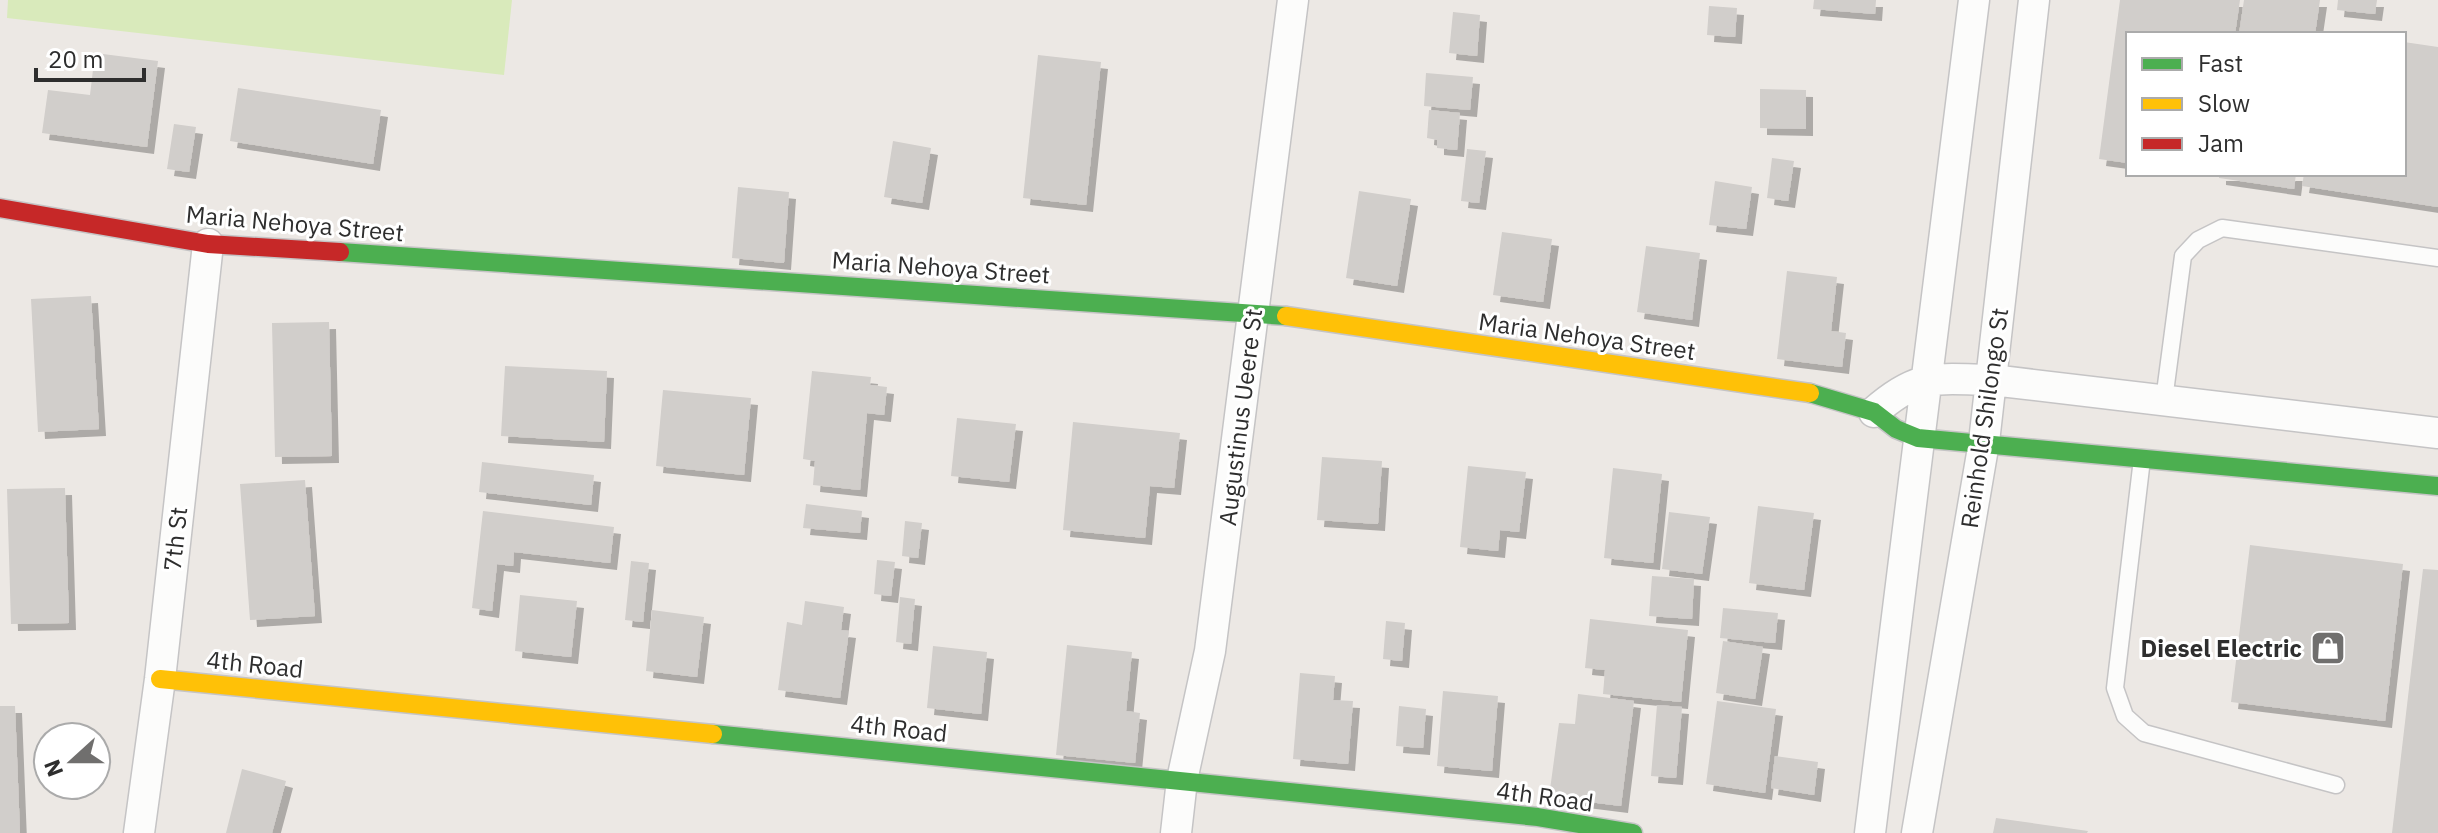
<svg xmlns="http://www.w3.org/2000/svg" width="2438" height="833" viewBox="0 0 2438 833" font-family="'IBM Plex Sans',sans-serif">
<defs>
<filter id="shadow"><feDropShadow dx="7" dy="7" stdDeviation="0" flood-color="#0004"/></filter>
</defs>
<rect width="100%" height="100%" fill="#ece8e4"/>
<path fill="#d9eabb" d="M 8,0 L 512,0 L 504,75 L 7,18 Z"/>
<path fill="#d1cecb" filter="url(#shadow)" d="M 1814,0 L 1876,0 L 1875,14 L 1813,9 Z
M 2120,0 L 2240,0 L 2235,34 L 2128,34 L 2128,163 L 2099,159 Z
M 2244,0 L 2320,0 L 2315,34 L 2239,34 Z
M 2338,0 L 2377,0 L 2375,14 L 2337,10 Z
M 1709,6 L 1737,8 L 1735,37 L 1707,35 Z
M 1453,12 L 1480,15 L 1477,56 L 1449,53 Z
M 2404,42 L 2438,47 L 2438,207 L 2302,186 L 2304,174 L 2404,174 Z
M 95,53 L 158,61 L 147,147 L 42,133 L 48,90 L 90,95 Z
M 1038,55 L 1101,62 L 1086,205 L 1023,198 Z
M 1426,73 L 1473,77 L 1470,110 L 1424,106 Z
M 238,88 L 381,110 L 373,164 L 230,141 Z
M 1760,89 L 1806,90 L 1806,129 L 1760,128 Z
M 1429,110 L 1460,113 L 1457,150 L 1437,148 L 1437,140 L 1427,138 Z
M 174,124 L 196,127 L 189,172 L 167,169 Z
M 893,141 L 931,148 L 922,203 L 884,197 Z
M 1467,149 L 1486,151 L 1479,203 L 1461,201 Z
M 1772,158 L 1794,161 L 1788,201 L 1767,198 Z
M 2219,174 L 2296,174 L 2294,189 L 2219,178 Z
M 1715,181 L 1752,187 L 1746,229 L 1709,225 Z
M 738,187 L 789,192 L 784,263 L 732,258 Z
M 1359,191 L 1411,199 L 1397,286 L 1346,278 Z
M 1502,232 L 1552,239 L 1543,302 L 1493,295 Z
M 1646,246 L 1700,253 L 1692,320 L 1637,312 Z
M 1787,271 L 1837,277 L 1831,331 L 1846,333 L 1842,367 L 1777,359 Z
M 91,296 L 99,429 L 38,432 L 31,299 Z
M 329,322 L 332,456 L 275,457 L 272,323 Z
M 505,366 L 607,371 L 604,442 L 501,436 Z
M 812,371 L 871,377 L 870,385 L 887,387 L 884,415 L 867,413 L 860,490 L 813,485 L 815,461 L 803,459 Z
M 663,390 L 751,398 L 744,475 L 656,466 Z
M 957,418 L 1016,424 L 1009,482 L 951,476 Z
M 1073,422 L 1180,433 L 1174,488 L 1150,486 L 1145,538 L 1063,530 Z
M 1322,457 L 1382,461 L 1378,524 L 1317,520 Z
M 482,462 L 594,475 L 591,505 L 479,492 Z
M 1468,466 L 1526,472 L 1519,532 L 1500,530 L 1498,551 L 1460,547 Z
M 1613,468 L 1662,474 L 1653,563 L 1604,558 Z
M 305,480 L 315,616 L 250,620 L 240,484 Z
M 65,488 L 69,623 L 11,624 L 7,489 Z
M 806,504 L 862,511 L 860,533 L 803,528 Z
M 1758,506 L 1814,513 L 1804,590 L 1749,583 Z
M 483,511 L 614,527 L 610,563 L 514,552 L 513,566 L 497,564 L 492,611 L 472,608 Z
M 1669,512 L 1710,517 L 1702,574 L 1662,569 Z
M 905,521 L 922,523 L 918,558 L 902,556 Z
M 2250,545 L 2403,564 L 2385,721 L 2231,702 Z
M 877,560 L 895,562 L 891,596 L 874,594 Z
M 631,561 L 649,563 L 643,622 L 625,620 Z
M 2423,569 L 2438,570 L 2438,833 L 2392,833 Z
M 1652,576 L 1694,579 L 1692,619 L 1649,616 Z
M 520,595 L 577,601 L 571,657 L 515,651 Z
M 900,597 L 915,599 L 911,644 L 896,642 Z
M 805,601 L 844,607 L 841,630 L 849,631 L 840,698 L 778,690 L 787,622 L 802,625 Z
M 1723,608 L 1778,613 L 1775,643 L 1720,638 Z
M 652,610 L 704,617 L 697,677 L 646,671 Z
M 1590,619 L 1688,630 L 1681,702 L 1603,694 L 1605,670 L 1585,668 Z
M 1386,621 L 1405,623 L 1402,661 L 1383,659 Z
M 1723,641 L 1763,647 L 1755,699 L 1716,693 Z
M 1067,645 L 1132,652 L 1126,711 L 1140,713 L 1135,763 L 1056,755 Z
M 933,646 L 987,652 L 981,714 L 927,708 Z
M 1300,673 L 1335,676 L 1333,700 L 1353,701 L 1348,764 L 1293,759 Z
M 1443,691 L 1498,696 L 1492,771 L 1437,766 Z
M 1578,694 L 1634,701 L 1621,806 L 1549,797 L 1559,723 L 1575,724 Z
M 1717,701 L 1776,709 L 1765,793 L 1706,784 Z
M 1657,705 L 1682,707 L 1676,778 L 1651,776 Z
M 0,706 L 15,706 L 20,833 L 0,833 Z
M 1399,706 L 1426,709 L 1423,748 L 1396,746 Z
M 1775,756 L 1818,762 L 1814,795 L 1771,788 Z
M 242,769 L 286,781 L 272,833 L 226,833 Z
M 1996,818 L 2088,831 L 2087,833 L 1993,833 Z"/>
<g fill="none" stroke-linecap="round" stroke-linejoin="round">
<g stroke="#c5c4c5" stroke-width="19">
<path id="lane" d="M 2164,400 L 2183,256 L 2198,240 L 2222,228 L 2438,258
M 2142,459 L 2115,688 L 2125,716 L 2144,733 L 2336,785"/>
</g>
<g stroke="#c5c4c5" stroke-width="33">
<path id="street" d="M 1874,412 C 1918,373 1936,379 1992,380 L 2438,433
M 139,833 L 160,679 L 208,244
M 1176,833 L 1182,780 L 1210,651 L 1293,0
M 1870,833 L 1974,0
M 1917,833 L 1984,442 L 2034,0"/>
</g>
<g stroke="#c5c4c5" stroke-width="21">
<path id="fast" d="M 340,252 L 1286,316
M 1810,393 L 1874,412 L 1896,429 L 1918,438 L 2438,486
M 713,734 L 1538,817 L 1633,833"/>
</g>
<g stroke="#c5c4c5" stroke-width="21">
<path id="slow" d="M 1286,316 L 1810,393
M 160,679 L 713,734"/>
</g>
<g stroke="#c5c4c5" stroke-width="21">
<path id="jam" d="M 0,208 L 208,244 L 340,252"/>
</g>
<use href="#lane" stroke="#fcfcfb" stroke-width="16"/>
<use href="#street" stroke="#fcfcfb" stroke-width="30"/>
<use href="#fast" stroke="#4caf50" stroke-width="18"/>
<use href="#slow" stroke="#ffc107" stroke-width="18"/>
<use href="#jam" stroke="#c62828" stroke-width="18"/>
</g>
<defs>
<g id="shop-square" transform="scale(1.8)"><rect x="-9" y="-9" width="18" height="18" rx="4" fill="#706f6e" stroke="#fff"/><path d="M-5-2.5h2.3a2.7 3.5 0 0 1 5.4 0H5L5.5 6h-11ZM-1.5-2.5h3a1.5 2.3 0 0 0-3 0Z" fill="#fff"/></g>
</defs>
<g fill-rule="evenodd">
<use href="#shop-square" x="2328" y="648"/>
</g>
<g text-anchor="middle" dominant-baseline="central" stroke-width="6" stroke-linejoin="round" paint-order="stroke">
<g font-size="24" fill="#2e2e2e" stroke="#fff">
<text transform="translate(295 223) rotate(5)">Maria Nehoya Street</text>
<text transform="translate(941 267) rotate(4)">Maria Nehoya Street</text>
<text transform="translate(1587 336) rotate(8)">Maria Nehoya Street</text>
<text transform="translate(1240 417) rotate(-83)">Augustinus Ueere St</text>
<text transform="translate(1984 418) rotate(-82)">Reinhold Shilongo St</text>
<text transform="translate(175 539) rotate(-84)">7th St</text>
<text transform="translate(255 664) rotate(6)">4th Road</text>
<text transform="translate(899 728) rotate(6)">4th Road</text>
<text transform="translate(1545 796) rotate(8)">4th Road</text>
</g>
<g font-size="24" font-weight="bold" fill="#2e2e2e" stroke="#fff" text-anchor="end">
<text x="2302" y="648">Diesel Electric</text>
</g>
</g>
<rect x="2126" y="32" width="280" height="144" fill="#ffffff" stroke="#ababab" stroke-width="2"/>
<rect x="2142" y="58" width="40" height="12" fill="#4caf50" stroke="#ababab" stroke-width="2"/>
<text x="2198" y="72" font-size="24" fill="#2e2e2e">Fast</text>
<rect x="2142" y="98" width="40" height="12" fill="#ffc107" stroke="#ababab" stroke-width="2"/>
<text x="2198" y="112" font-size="24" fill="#2e2e2e">Slow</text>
<rect x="2142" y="138" width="40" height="12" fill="#c62828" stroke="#ababab" stroke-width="2"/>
<text x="2198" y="152" font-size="24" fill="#2e2e2e">Jam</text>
<g transform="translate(72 761) rotate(249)"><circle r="38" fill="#ffffff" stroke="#ababab" stroke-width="2"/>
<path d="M0-6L14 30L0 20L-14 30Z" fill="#706f6e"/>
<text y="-12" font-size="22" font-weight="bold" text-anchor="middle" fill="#2e2e2e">N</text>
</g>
<path d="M36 68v12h108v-12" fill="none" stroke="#2e2e2e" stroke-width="4"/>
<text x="48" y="68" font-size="24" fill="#2e2e2e" stroke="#ffffff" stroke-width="6" paint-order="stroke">20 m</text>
</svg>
